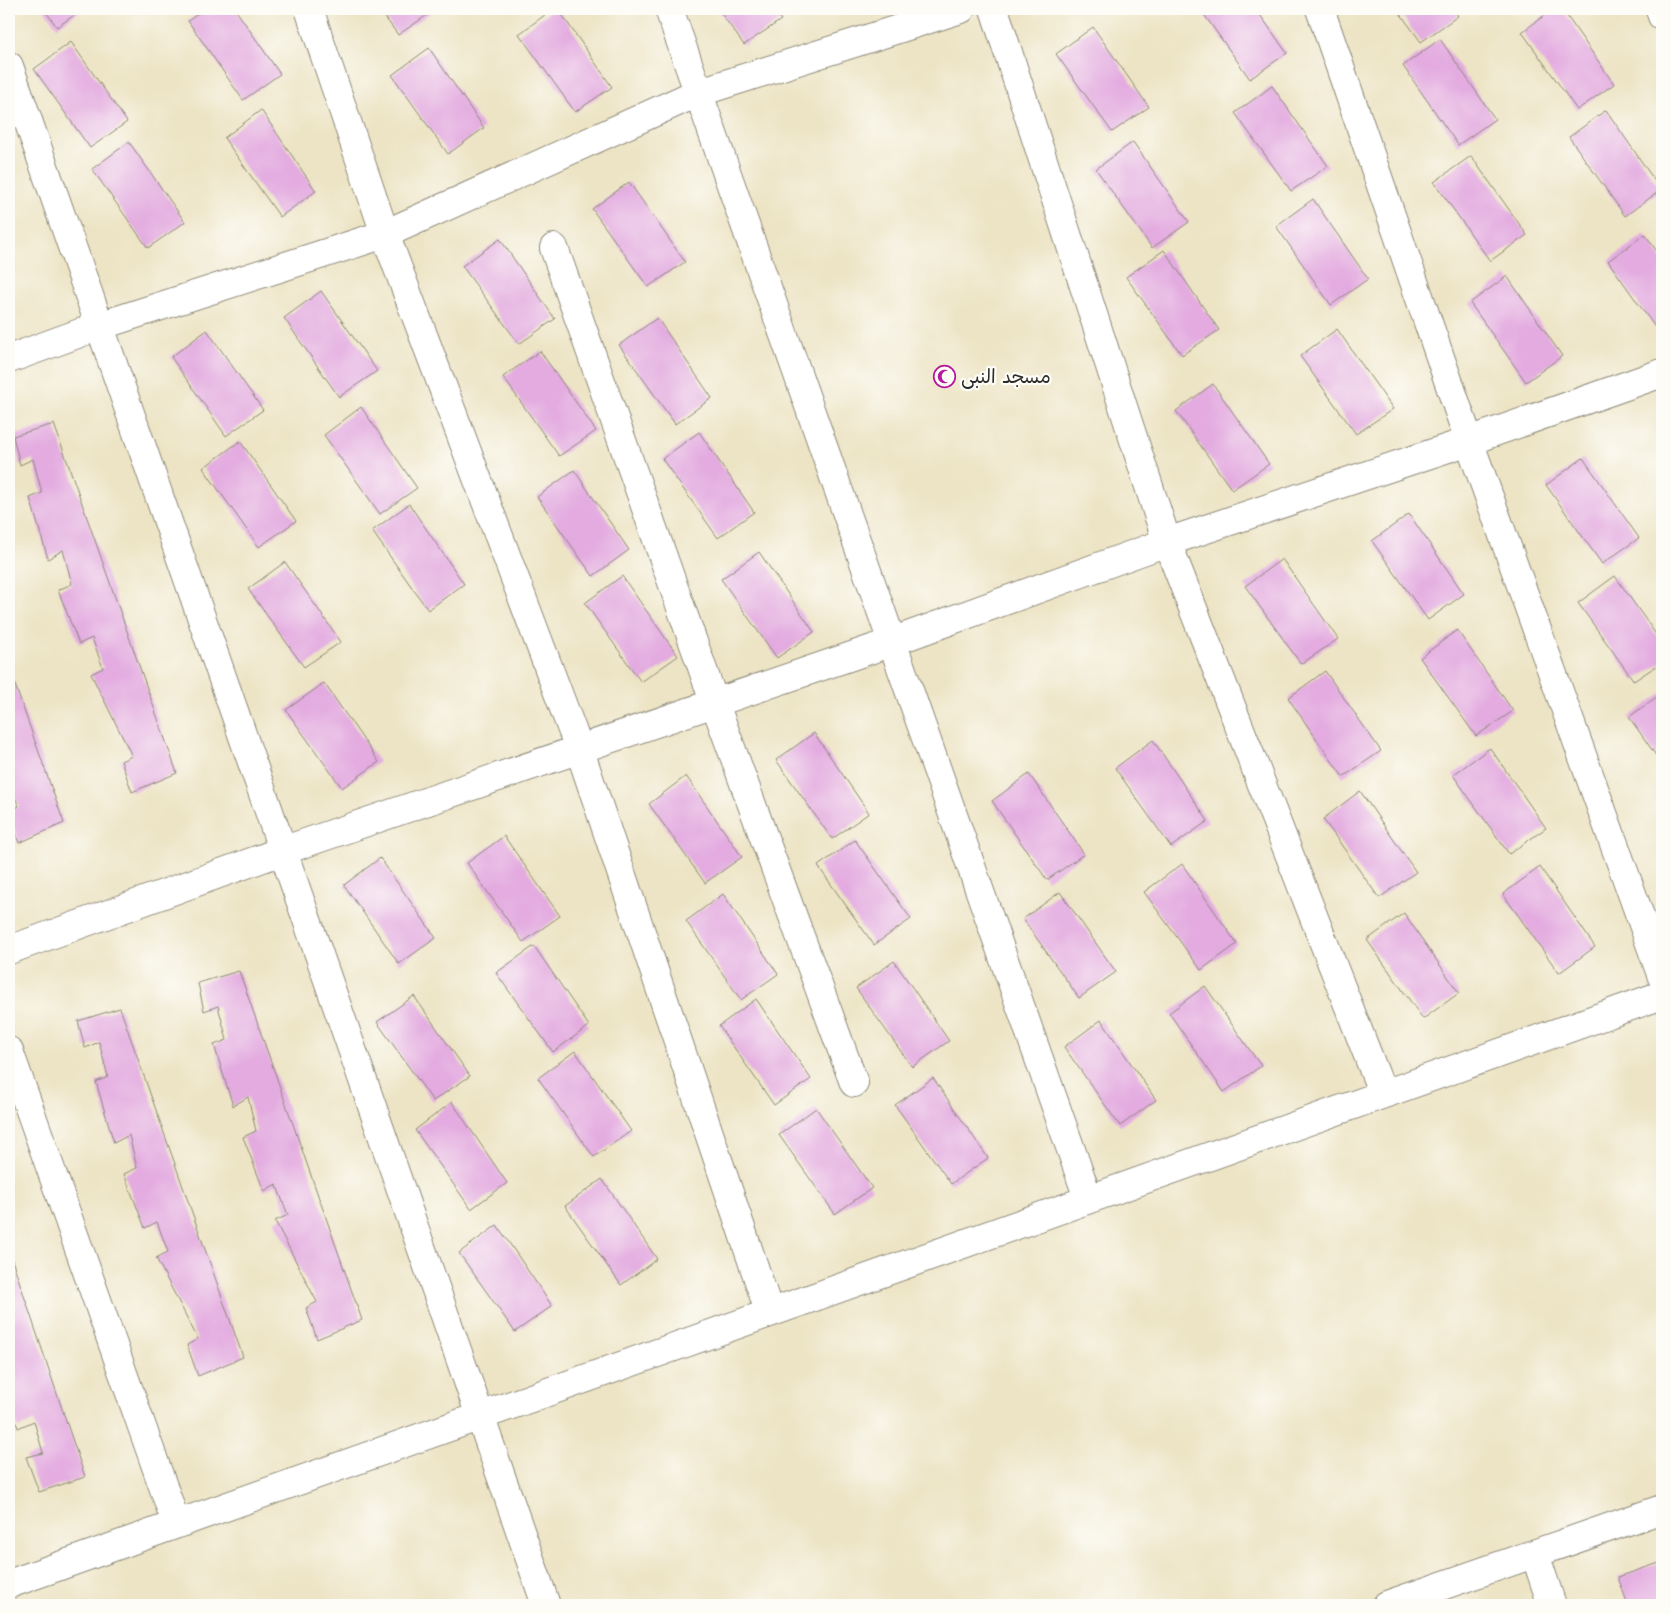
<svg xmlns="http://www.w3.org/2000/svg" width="1671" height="1614" viewBox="0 0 1671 1614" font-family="'Comic Neue','Playpen Sans Arabic',sans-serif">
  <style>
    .building { fill: #e3abe0 }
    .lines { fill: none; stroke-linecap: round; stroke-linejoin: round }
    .minor-casing { stroke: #8c8878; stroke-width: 30 }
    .minor { stroke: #fff; stroke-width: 28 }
    .labels { text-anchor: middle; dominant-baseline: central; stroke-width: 4.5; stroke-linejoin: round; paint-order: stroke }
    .poi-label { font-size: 19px; fill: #2b2b2b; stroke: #fdfcf7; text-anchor: start }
  </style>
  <rect width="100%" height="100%" fill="#fdfcf7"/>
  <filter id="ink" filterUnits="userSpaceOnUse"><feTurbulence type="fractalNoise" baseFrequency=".02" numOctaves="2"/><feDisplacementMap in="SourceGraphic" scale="10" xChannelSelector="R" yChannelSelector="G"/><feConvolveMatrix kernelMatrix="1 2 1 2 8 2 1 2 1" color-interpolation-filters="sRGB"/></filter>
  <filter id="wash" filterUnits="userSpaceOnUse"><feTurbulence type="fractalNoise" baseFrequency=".0096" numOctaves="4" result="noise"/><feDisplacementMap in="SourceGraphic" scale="20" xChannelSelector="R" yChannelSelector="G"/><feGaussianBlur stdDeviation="1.12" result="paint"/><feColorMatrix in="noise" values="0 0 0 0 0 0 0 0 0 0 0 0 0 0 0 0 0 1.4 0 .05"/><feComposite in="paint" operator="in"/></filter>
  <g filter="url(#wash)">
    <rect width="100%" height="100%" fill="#ede4c5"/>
    <g id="blocks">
      <!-- building -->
      <path class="building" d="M44,9H83L57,27Z
        M204,9H235L280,74L243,100L188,21Z
        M379,9H436L398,35Z
        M553,9H558L612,87L575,112L519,34Z
        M718,9H773L781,20L744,45Z
        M1200,9H1256L1287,53L1250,79Z
        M1397,9H1453L1458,16L1421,42Z
        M1553,9H1562L1614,84L1577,110L1522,32Z
        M1093,27L1149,107L1112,132L1056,54Z
        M1440,39L1495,119L1458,145L1403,66Z
        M71,42L127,122L90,148L34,69Z
        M429,48L484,128L448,154L392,75Z
        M1272,86L1328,166L1291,191L1235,113Z
        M261,110L316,191L280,217L224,138Z
        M1606,110L1661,190L1625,216L1569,137Z
        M129,142L185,222L148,248L92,169Z
        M1133,142L1189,222L1152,248L1096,169Z
        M1471,156L1527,235L1490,261L1434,182Z
        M629,182L685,262L648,287L592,209Z
        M1313,199L1368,279L1331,305L1276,226Z
        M1645,234L1662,259V337L1608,261Z
        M500,239L555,319L519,344L462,266Z
        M1164,250L1219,330L1182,355L1126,277Z
        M1507,276L1562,356L1526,382L1470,303Z
        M321,291L377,371L339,397L284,318Z
        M657,318L712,398L675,424L619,345Z
        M1337,329L1393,409L1356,434L1300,356Z
        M207,330L263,410L226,436L171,357Z
        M540,351L596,431L559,456L503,377Z
        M1213,384L1269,464L1232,490L1176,411Z
        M361,407L417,488L380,514L324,435Z
        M54,424L177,773L132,792L121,761L132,756L91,674L103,668L92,638L79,644L58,590L72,584L63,550L48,559L30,498L42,493L33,459L20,465L13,436Z
        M699,432L754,512L718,538L662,459Z
        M240,441L296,521L259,547L203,468Z
        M1583,458L1639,538L1602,564L1546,485Z
        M574,470L629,550L593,576L537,497Z
        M409,504L464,584L428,610L372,531Z
        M1409,514L1464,594L1428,620L1372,541Z
        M759,552L814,632L777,658L721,579Z
        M1282,559L1338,639L1301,664L1245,586Z
        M285,562L341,642L304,667L248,589Z
        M622,576L678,656L641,682L585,603Z
        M1615,576L1662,643V662L1634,681L1578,603Z
        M1457,630L1513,711L1476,736L1420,658Z
        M9,668L64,823L19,843L9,813L19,806L9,786Z
        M1325,671L1381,751L1343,777L1288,698Z
        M324,683L379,762L342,788L286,710Z
        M1662,693V764L1629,717Z
        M814,733L869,813L832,839L776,760Z
        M1153,740L1208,821L1171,847L1115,768Z
        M1490,748L1546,828L1509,854L1453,775Z
        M1029,774L1084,854L1047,880L992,801Z
        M686,776L742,857L705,883L649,804Z
        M1360,791L1416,872L1379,898L1323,819Z
        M504,836L560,916L523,942L467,863Z
        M855,840L911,919L874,945L818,866Z
        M380,858L436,938L399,964L344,885Z
        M1182,864L1237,944L1201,970L1144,892Z
        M1540,867L1595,947L1559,973L1503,894Z
        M1060,892L1116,972L1079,998L1023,919Z
        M723,894L778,974L741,1000L686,921Z
        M1404,913L1459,993L1423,1019L1367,940Z
        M534,946L589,1026L553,1052L496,973Z
        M894,961L949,1041L912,1067L856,988Z
        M239,971L362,1320L317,1339L306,1308L317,1302L275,1221L288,1215L276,1184L264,1191L243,1137L256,1131L248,1097L233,1106L214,1045L227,1040L218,1006L204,1011L198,983Z
        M1205,986L1261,1066L1224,1092L1169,1013Z
        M414,996L470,1076L433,1101L377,1022Z
        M756,999L811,1079L774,1105L719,1026Z
        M120,1008L243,1357L198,1376L187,1345L198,1339L156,1258L168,1252L157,1222L145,1228L124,1174L137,1168L129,1135L114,1143L96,1082L108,1077L99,1042L85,1048L78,1021Z
        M1101,1020L1156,1100L1120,1126L1064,1047Z
        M575,1051L631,1131L594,1157L538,1078Z
        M933,1078L988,1158L951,1184L895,1105Z
        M452,1102L507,1183L471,1209L415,1130Z
        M816,1108L872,1188L835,1214L779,1135Z
        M602,1179L657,1259L621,1285L565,1206Z
        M497,1225L552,1306L515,1332L459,1253Z
        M9,1251L85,1477L39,1492L26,1457L43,1453L34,1421L18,1428L9,1401V1365L13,1363L9,1350Z
        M1662,1562V1605H1628L1618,1577Z"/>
    </g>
  </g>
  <g filter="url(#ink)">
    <use href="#blocks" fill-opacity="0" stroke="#8c8878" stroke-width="1"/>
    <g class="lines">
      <defs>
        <path id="minor" d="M309,9L385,234L580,751L769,1311
          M669,9L1088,1198
          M994,9L1167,542L1383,1094
          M1320,9L1469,441L1662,977
          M1660,9L1662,16
          M9,66L546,1605
          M554,248L715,704L854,1083
          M9,359L99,326L385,234L697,93L961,9
          M9,950L282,851L875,648L1167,542L1469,441L1662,373
          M9,1051L176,1523
          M1535,1554L1552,1605
          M9,1584L1662,995
          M1387,1605L1662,1509"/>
      </defs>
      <!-- minor casing -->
      <use href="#minor" class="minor-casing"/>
      <!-- minor -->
      <use href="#minor" class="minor"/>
    </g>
  </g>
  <!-- icons -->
  <defs>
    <symbol id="mosque-ring" viewBox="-11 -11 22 22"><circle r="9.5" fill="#fdfcf7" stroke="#b5179e" stroke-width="1.5"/><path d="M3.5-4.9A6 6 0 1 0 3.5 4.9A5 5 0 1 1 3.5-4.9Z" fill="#b5179e"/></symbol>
  </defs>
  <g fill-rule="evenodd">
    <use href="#mosque-ring" x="932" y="364" width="25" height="25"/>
  </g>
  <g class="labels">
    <!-- poi labels -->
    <g class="poi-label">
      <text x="961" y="377">مسجد النبی</text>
    </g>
  </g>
  <!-- margin -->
  <rect width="1671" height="1614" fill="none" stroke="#fdfcf7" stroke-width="30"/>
</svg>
